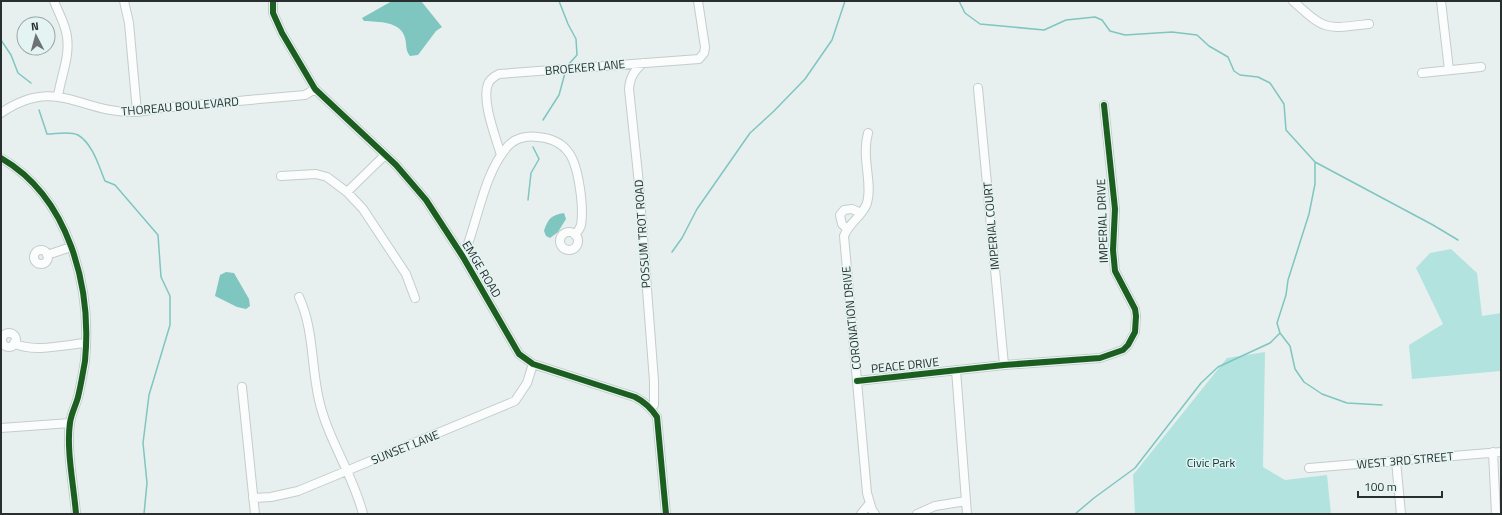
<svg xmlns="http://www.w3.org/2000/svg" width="1502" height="515" viewBox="0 0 1502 515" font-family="'Titillium Web',sans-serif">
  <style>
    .green { fill: #b2e3df }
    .water { fill: #7fc5c0 }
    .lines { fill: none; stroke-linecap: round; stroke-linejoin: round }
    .stream { stroke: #7fc5c0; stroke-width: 1.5 }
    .minor-casing { stroke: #c5cccb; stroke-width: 10 }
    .minor { stroke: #fbfdfd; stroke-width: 8 }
    .cycleway-casing { stroke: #e3f4f2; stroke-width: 8 }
    .cycleway { stroke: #1b5e20; stroke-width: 6 }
    .labels { text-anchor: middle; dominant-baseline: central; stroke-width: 3; stroke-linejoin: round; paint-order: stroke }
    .street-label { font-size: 12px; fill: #292f2f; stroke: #e3f4f2 }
    .park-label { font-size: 12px; fill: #073634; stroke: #e3f4f2 }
  </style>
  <rect width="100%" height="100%" fill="#e7f0ef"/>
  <!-- green -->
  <path class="green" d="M1451,249L1477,273L1482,316L1501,313V371L1412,379L1409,345L1443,324L1416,268L1430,253Z
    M1265,352L1263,467L1285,480L1327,475L1331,514H1135L1133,475L1227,358Z"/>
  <!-- water -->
  <path class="water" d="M392,1H421L442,27L436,31L418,55L410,56C405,50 407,45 405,38C401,21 378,22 364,21L362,18Z
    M564,213L566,219L558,232L550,238L546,236L544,231C548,219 551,215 564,213Z
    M226,272L234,273L249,299L250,306L246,309L237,307L215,296L220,275Z"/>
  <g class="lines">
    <!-- stream -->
    <path class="stream" d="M559,1L568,24L576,39L577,55L568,65
      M959,1L965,13L980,24L1044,30L1066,20L1095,17L1102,20L1110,31L1125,35L1172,32L1197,35L1209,46L1228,57L1234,71L1240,75L1258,77L1270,83L1284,104L1286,130L1315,162L1433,225L1458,240
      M1,40L11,55L18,73L31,83
      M39,110L47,134C56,134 70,131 78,135C93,144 99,167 105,181L115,185L158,235L161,277L170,296V325L149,395L143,443L147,483L144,514
      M543,120L559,95L565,73
      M1315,162V184L1309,214L1288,280L1286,295L1277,323L1280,333L1290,346L1295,369L1304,382L1322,394L1347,403L1382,405
      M528,200L531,173L539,159L533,147
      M672,252L682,238L697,209L750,133L774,111L805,79L832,40L845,1
      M1075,514L1094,498L1135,468L1201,383L1218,367L1270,343L1280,333"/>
    <defs>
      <path id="minor" d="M54,1C58,12 66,25 67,37C70,57 61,76 58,96
        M124,1L129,23L137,112
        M273,1V13L282,33L315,89L396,165L426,200L463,257L519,354L533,364L635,397C645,402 651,408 657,417L666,514
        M1293,1C1326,31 1325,29 1369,24
        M1441,1L1449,70
        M643,63C634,71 630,77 629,89L639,184L654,381V405L651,408
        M1422,73L1481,67
        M978,88L1004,365
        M1,113C57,75 81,114 135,112C147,111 159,108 171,107C216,103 260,99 305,95L315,89
        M868,133C861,158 873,183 867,203C863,216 849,222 844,236L867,493L872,510L875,514
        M501,155C496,138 480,98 489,82C491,79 495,76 499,74L699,59L704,53L705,47L698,1
        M1,158C69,197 92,287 85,361C83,372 81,385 78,397C76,405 71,414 70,423C66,449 74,487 76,514
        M281,176L316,174L327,177L347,192L363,209L406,274L415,298
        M347,192L385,155
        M847,229L842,224L840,215L844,210L852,209L861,213
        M560 241a9 9 0 1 1 18 0a9 9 0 1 1-18 0Z
        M34 257a7 7 0 1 1 14 0a7 7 0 1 1-14 0Z
        M47,255L71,247
        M463,257C478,222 483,175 507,147C515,138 527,135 538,137C550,138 562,143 569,153C579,167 584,208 581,225C580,229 577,232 575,235
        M299,297C314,329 311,366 319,400C328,440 353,474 363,514
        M2 340a7 7 0 1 1 14 0a7 7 0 1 1-14 0Z
        M14,343C31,353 66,345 85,343
        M956,370L967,514
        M857,381L1004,365L1100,358L1123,350L1128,345L1135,332L1136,316L1135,309L1115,271L1113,250L1115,209L1104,105
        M242,387L255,514
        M1,428L70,423
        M1493,452L1496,514
        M1396,461L1401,514
        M1309,468L1501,452
        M253,498L271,497L298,491L515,401L527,383L533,364
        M861,514L870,503
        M917,514L935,506L966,501"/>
    </defs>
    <!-- minor casing -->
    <use href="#minor" class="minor-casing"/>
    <!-- minor -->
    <use href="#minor" class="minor"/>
    <defs>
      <path id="cycleway" d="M273,1V13L282,33L315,89L396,165L426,200L463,257L519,354L533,364L635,397C645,402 651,408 657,417L666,514
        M1,158C69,197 92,287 85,361C83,372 81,385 78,397C76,405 71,414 70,423C66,449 74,487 76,514
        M857,381L1004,365L1100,358L1123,350L1128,345L1135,332L1136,316L1135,309L1115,271L1113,250L1115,209L1104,105"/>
    </defs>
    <!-- cycleway casing -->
    <use href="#cycleway" class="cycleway-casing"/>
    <!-- cycleway -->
    <use href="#cycleway" class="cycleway"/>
  </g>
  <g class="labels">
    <!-- street labels -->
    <g class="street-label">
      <text transform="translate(585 67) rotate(-5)">BROEKER LANE</text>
      <text transform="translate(180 106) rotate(-5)">THOREAU BOULEVARD</text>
      <text transform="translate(1102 221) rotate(-92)">IMPERIAL DRIVE</text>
      <text transform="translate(991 226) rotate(-95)">IMPERIAL COURT</text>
      <text transform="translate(642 234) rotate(-94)">POSSUM TROT ROAD</text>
      <text transform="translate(482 269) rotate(59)">EMGE ROAD</text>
      <text transform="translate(851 318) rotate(-96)">CORONATION DRIVE</text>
      <text transform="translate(905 365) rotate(-6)">PEACE DRIVE</text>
      <text transform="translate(405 447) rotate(-22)">SUNSET LANE</text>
      <text transform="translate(1405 460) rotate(-5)">WEST 3RD STREET</text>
    </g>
    <!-- park labels -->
    <g class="park-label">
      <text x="1211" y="462">Civic Park</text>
    </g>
  </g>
  <!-- border -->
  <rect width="1502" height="515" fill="none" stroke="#292f2f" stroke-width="4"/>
  <!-- north arrow -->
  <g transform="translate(36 36) rotate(354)"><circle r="19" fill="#e3f4f2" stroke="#99a5a4"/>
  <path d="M0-3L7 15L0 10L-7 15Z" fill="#6c7372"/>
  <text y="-6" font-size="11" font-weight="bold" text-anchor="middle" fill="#292f2f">N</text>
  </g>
  <!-- scale -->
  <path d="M1358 491v6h84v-6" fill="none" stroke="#292f2f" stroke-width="2"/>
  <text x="1364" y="491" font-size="12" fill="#292f2f" stroke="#e3f4f2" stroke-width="3" paint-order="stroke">100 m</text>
</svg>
